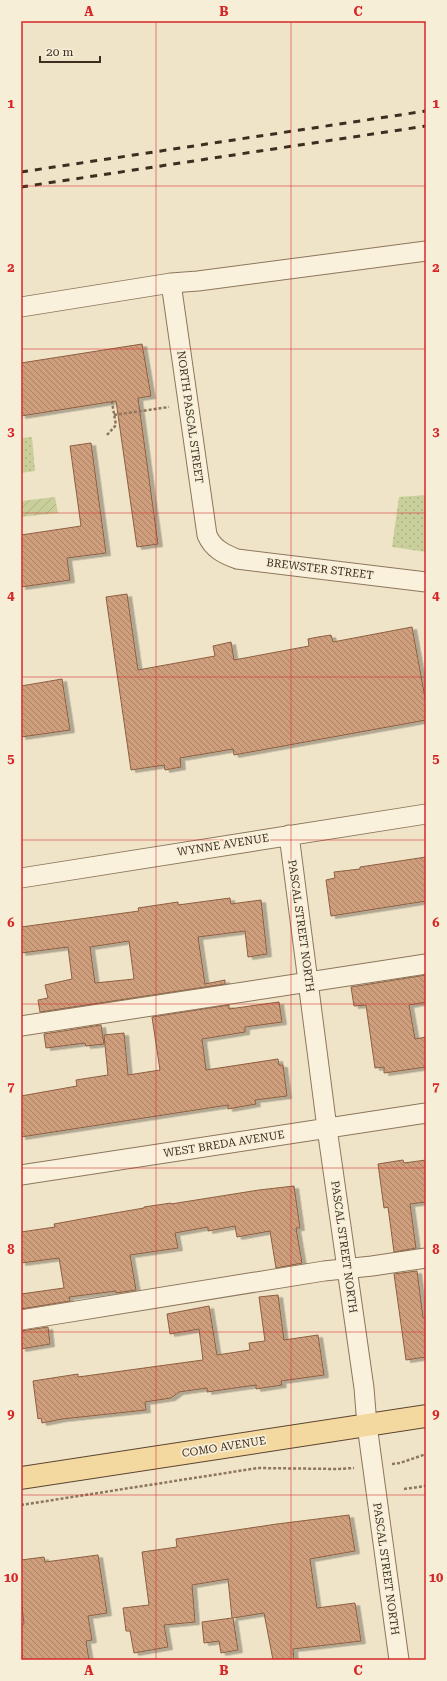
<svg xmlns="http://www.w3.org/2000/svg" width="447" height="1681" viewBox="0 0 447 1681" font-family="'Roboto Serif',serif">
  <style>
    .park { fill: url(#park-dots) }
    .garden { fill: url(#garden-furrows) }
    .building { fill: url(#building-back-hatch); stroke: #8d5f41; fill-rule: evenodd; filter: url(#shadow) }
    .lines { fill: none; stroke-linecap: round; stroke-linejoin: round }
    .minor-casing { stroke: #8d765c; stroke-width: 21 }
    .major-casing { stroke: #5b4430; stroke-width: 24 }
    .path { stroke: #8d765c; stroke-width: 2.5; stroke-dasharray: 3 2; stroke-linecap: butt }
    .minor { stroke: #faf1dc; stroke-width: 19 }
    .major { stroke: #f3d9a0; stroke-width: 22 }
    .rail { stroke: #3d2e20; stroke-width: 3; stroke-dasharray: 7 7; stroke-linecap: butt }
    .grid { fill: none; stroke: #d62828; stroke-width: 1; stroke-opacity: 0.55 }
    .labels { text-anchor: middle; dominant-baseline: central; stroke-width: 3.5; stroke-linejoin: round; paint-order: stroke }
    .street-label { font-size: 11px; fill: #3d2e20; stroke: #f7eed8 }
    .neatline { fill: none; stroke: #d62828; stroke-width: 1.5 }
    .grid-label { font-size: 13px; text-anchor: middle; font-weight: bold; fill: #d62828 }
  </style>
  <defs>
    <pattern id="park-dots" width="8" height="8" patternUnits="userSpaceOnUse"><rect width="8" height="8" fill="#c9cf9b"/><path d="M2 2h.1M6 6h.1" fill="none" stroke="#aeb285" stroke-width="1.8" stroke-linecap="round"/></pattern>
    <pattern id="garden-furrows" width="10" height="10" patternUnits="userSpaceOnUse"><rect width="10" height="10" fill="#c9cf9b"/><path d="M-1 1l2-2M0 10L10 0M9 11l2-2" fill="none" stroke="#aeb285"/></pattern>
    <pattern id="building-back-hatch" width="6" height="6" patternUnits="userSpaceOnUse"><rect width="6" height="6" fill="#cf9f7d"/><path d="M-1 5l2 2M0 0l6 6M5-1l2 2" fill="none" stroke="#a98266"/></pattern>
    <filter id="shadow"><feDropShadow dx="4.5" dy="2.5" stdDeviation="0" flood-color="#0004"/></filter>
  </defs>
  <rect width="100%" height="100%" fill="#f0e4c8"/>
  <!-- park -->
  <path class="park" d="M32,437L35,471L21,473V438Z
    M426,495V552L392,547L399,497Z"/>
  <!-- garden -->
  <path class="garden" d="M55,497L58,513L21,517V501Z"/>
  <!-- building -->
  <path class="building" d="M142,344L151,396L138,398L158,544L137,547L116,401L21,416V363Z
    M91,443L106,553L67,558L70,580L21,587V535L81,526L70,446Z
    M127,594L138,670L215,656L213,646L231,642L234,660L309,646L308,639L318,637L331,635L333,642L412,627L426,703V720L234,755L233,749L180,758L181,767L165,770L164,765L131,770L106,597Z
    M62,679L70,730L21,737V686Z
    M426,857V901L331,916L326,880L335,878L334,872L360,869V867Z
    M230,898L231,904L261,900L267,954L248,957L245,931L198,937L205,984L225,980V984L40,1012L38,1000L48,998L45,985L72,979L68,947L21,953V927L139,911L138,908L178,902V905ZM129,941L134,979L95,983L90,947Z
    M426,975V1002L409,1005L415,1039L426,1037V1067L384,1073V1067L375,1068L366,1005L354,1006L351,987Z
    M279,1002L282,1022L245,1027V1032L202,1039L206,1070L278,1059L279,1065H283L287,1096L255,1100L256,1104L228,1109V1105L21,1137V1096L77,1086L76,1080L108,1075L104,1035L124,1033L128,1075L160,1070L152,1017L229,1005V1009Z
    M101,1025L104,1044L86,1046L85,1043L46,1048L44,1034Z
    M403,1160L404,1163L426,1160V1202L410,1204L416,1248L394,1252L388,1207L384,1208L378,1164Z
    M294,1186L300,1228H296L302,1263L276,1268L270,1231L237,1237L235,1226L208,1231V1227L175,1233L178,1248L130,1255L136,1290L116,1293V1291L69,1297L70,1301L21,1309V1294L64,1288L59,1258L21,1263V1232L55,1227L54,1224L109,1214L144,1208V1207L171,1203V1204L259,1190Z
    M417,1271L423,1318L426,1317V1357L406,1360L394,1274Z
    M278,1295L284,1340L318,1335L324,1375L281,1381L282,1385L256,1389V1385L207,1392V1388L179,1392L171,1398L145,1402L146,1410L62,1419L42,1423L41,1418L38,1419L33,1381L78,1374V1377L203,1360L199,1329L170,1334L167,1314L209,1306L217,1355L250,1350L249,1343L265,1341L259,1297Z
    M48,1327L50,1344L21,1349V1331Z
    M349,1515L355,1551L310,1559L317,1608L355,1603L361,1641L293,1649L294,1660H273L264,1613L233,1618L238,1650L221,1653L219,1641L204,1643L202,1622L232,1618L228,1579L192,1585L195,1622L164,1625L168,1647L134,1653L130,1631H126L123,1608L149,1605L142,1552L177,1547L176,1539L277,1524Z
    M98,1555L107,1613L88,1616L92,1640L86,1641L89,1660H23L21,1648V1624H24L21,1598V1560L44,1557L45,1562Z"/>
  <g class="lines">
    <defs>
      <path id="minor" d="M171,283L207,535C213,549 224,554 237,559L426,582
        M21,307L171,283L198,281L426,251
        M289,835L327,1128L364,1388L367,1425L399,1660
        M21,878L426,814
        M21,1026L426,964
        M21,1175L426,1113
        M21,1320L324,1271L372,1266L426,1258"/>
      <path id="major" d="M21,1478L426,1416"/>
    </defs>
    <!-- minor casing -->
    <use href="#minor" class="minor-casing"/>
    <!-- major casing -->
    <use href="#major" class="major-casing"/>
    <!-- path -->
    <path class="path" d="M114,415L169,407
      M107,435L116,425L112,402
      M392,1464L400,1463L426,1454
      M404,1489L426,1486
      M21,1505L258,1468L337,1469L354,1468"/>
    <!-- minor -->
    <use href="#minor" class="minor"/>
    <!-- major -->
    <use href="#major" class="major"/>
    <!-- rail -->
    <path class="rail" d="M21,172L426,111
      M21,187L426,126"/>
  </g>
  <!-- grid -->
  <path class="grid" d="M156,21V1660M291,21V1660M21,186H426M21,349H426M21,513H426M21,677H426M21,840H426M21,1004H426M21,1168H426M21,1332H426M21,1495H426"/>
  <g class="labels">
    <!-- street labels -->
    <g class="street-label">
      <text transform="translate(190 417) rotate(82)">NORTH PASCAL STREET</text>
      <text transform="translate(320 569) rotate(7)">BREWSTER STREET</text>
      <text transform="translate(223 845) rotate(-9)">WYNNE AVENUE</text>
      <text transform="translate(301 926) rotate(82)">PASCAL STREET NORTH</text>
      <text transform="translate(224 1144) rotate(-9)">WEST BREDA AVENUE</text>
      <text transform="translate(344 1247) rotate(82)">PASCAL STREET NORTH</text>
      <text transform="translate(224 1447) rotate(-9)">COMO AVENUE</text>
      <text transform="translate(386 1569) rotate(82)">PASCAL STREET NORTH</text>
    </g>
  </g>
  <!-- border -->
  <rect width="447" height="1681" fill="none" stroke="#f7eed8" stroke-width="44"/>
  <!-- scale -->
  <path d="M40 56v6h60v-6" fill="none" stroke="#3d2e20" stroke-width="2"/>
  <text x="46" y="56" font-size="12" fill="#3d2e20" stroke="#f7eed8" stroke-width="3" paint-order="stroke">20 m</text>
  <rect x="22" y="22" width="403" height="1637" class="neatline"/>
  <g class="grid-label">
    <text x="89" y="16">A</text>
    <text x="224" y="16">B</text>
    <text x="358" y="16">C</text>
    <text x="11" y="108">1</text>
    <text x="436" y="108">1</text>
    <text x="11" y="272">2</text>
    <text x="436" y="272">2</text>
    <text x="11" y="436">3</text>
    <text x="436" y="436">3</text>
    <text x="11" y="600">4</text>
    <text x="436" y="600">4</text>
    <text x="11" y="763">5</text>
    <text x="436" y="763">5</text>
    <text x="11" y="927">6</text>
    <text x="436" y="927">6</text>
    <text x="11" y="1091">7</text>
    <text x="436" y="1091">7</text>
    <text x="11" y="1254">8</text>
    <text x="436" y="1254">8</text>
    <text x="11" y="1418">9</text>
    <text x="436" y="1418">9</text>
    <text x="11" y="1582">10</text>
    <text x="436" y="1582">10</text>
    <text x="89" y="1675">A</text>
    <text x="224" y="1675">B</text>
    <text x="358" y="1675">C</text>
  </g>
</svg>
